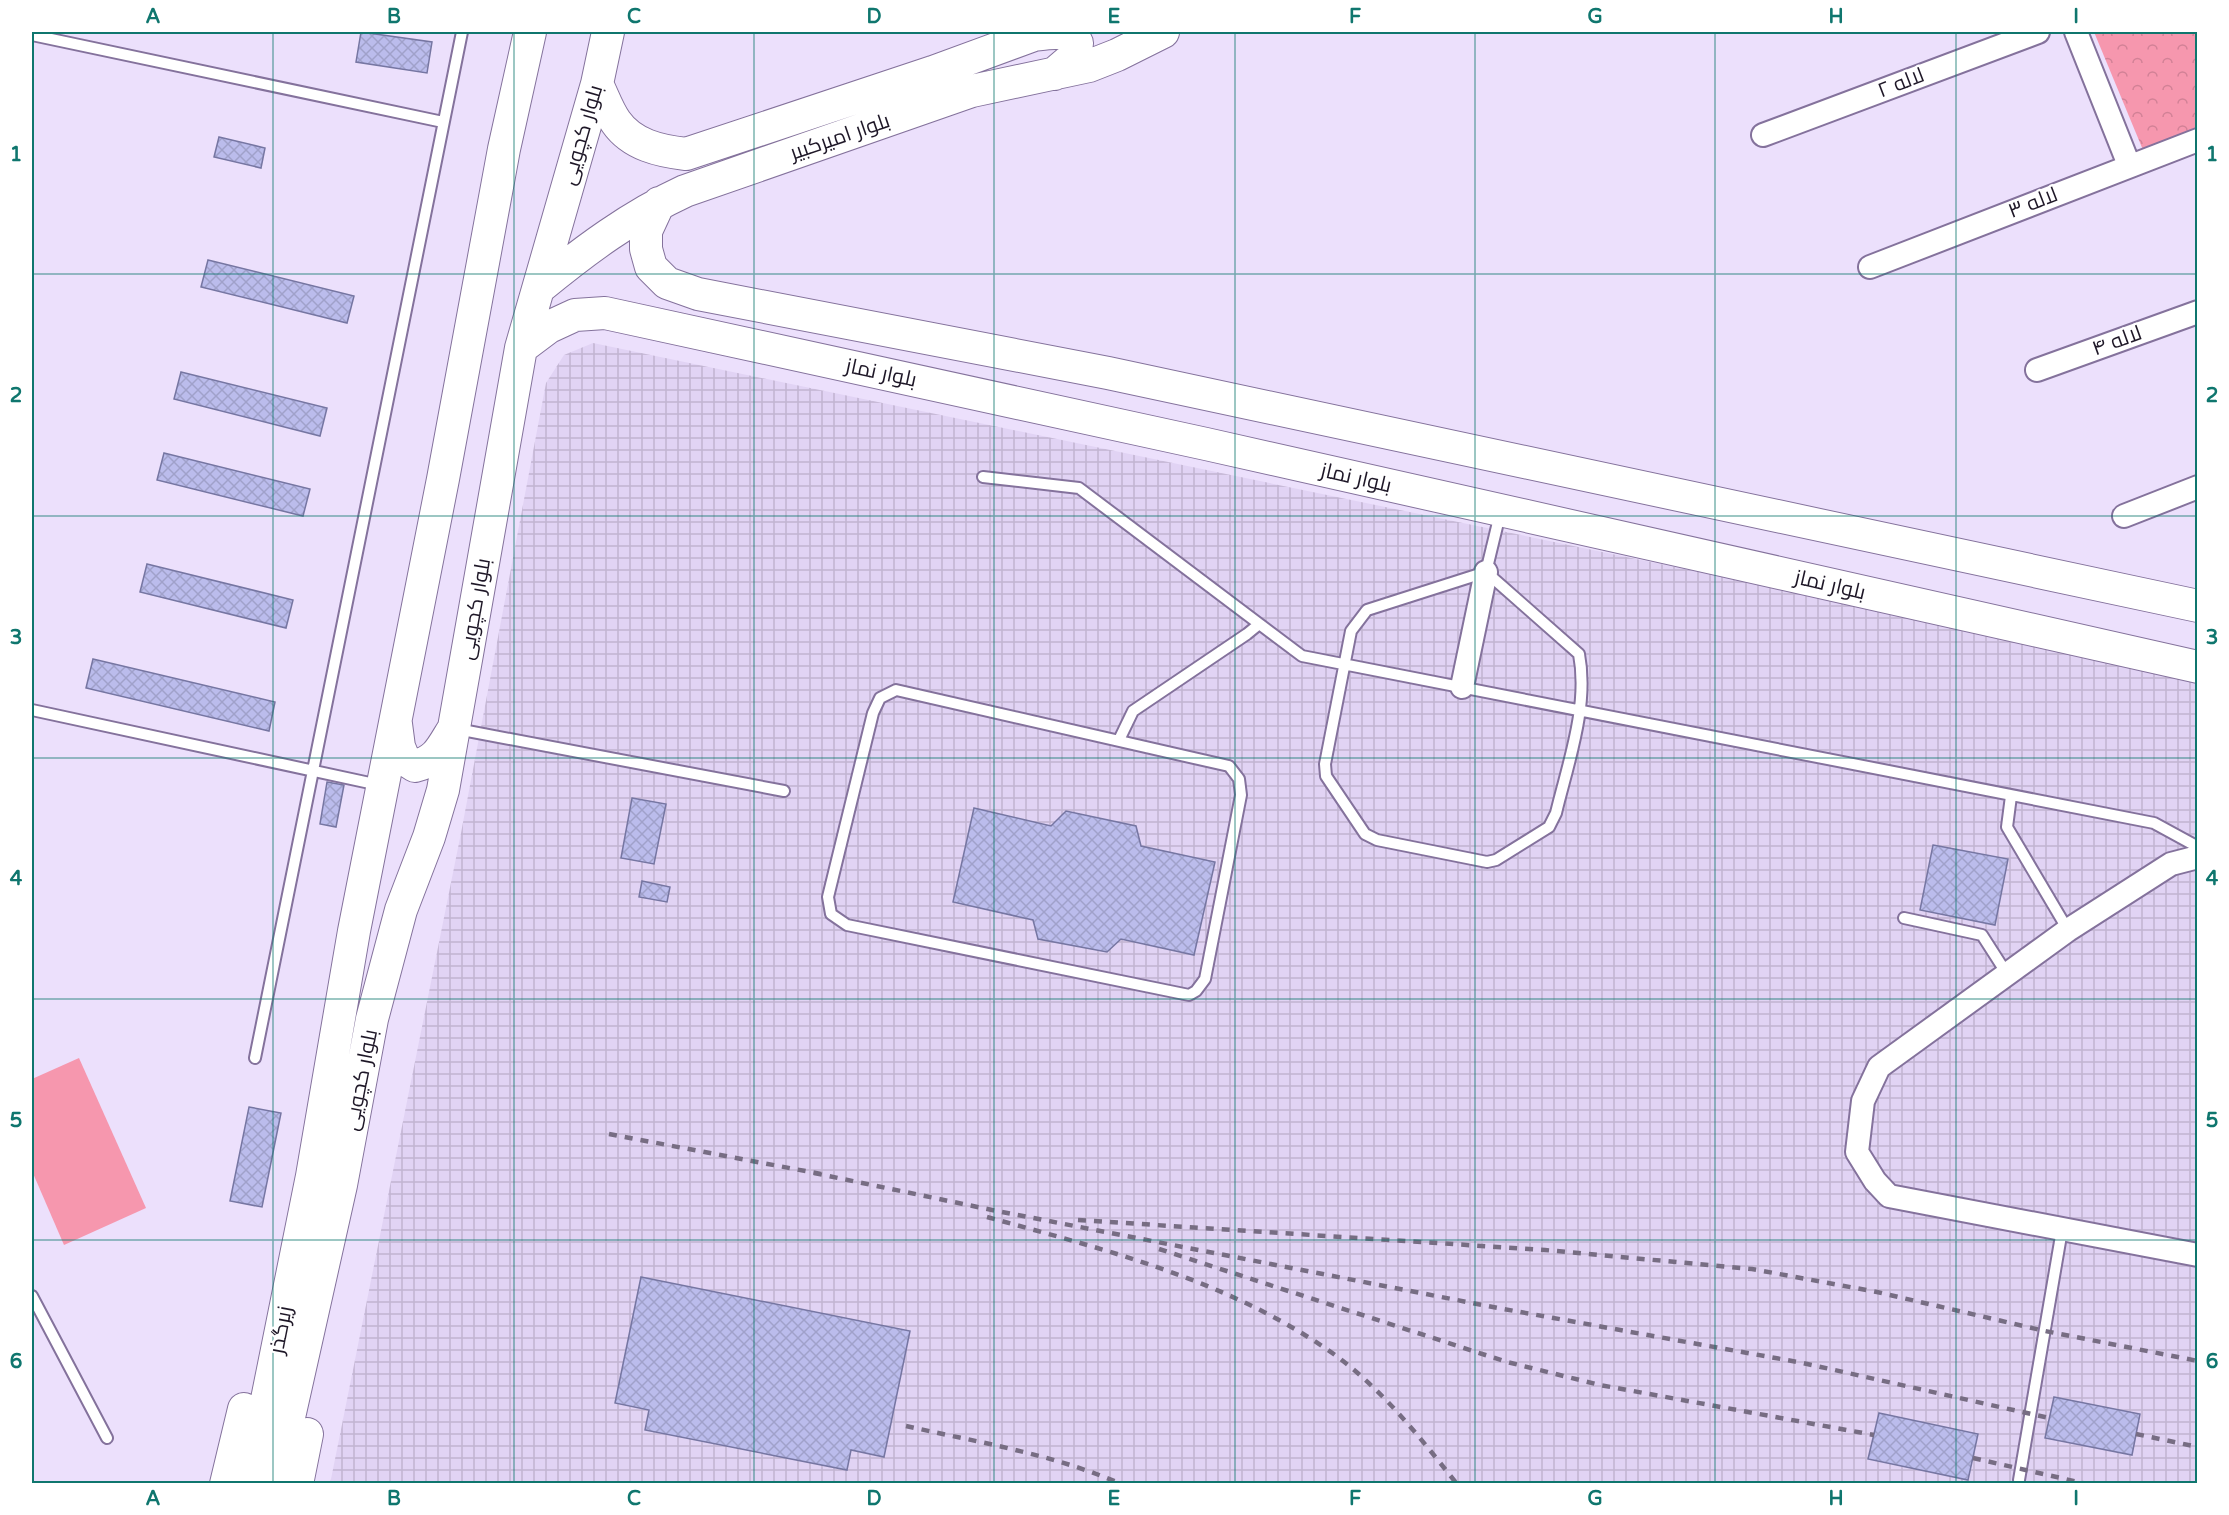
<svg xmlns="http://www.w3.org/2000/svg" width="2229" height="1515" viewBox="0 0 2229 1515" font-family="'Varela Round',Cairo,sans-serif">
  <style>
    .industrial { fill: url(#industrial-grid) }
    .park { fill: url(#park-crowns) }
    .garden { fill: #f697ae }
    .building { fill: url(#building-cross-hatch); stroke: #7676a2; stroke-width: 1.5 }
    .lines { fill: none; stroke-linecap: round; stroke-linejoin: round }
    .lane-casing { stroke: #84729c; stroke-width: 14 }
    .street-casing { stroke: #84729c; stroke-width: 26 }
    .secondary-casing { stroke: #84729c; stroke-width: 34 }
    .lane { stroke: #fff; stroke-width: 10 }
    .street { stroke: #fff; stroke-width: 22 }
    .secondary { stroke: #fff; stroke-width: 32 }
    .rail { stroke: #776d83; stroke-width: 4.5; stroke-dasharray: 8 8; stroke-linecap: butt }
    .grid { fill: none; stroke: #0f766e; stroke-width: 1.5; stroke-opacity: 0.55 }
    .labels { text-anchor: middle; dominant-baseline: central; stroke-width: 4.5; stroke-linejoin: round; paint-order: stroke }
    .street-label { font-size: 21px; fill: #1e1727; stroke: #fff }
    .neatline { fill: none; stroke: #0f766e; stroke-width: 2 }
    .grid-label { font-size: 20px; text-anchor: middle; font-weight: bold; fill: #0f766e }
  </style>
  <defs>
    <pattern id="industrial-grid" width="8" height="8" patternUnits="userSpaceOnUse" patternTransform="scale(1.5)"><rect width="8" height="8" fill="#e1d3f4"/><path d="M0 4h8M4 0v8" fill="none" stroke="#c1b4d1"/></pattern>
    <pattern id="park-crowns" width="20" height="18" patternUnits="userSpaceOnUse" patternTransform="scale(1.5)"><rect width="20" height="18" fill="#f697ae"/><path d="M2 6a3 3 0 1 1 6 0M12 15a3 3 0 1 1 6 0" fill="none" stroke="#d28196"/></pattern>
    <pattern id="building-cross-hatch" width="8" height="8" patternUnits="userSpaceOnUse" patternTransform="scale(1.5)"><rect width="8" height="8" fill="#bbbcec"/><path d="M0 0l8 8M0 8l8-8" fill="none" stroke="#a0a1ca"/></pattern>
  </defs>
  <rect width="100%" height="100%" fill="#ece0fc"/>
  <!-- industrial -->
  <path class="industrial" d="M593,343L2197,675V1483L330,1484L461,833L546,383L564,355Z"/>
  <!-- park -->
  <path class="park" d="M2094,32H2197V128L2143,150Z"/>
  <!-- garden -->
  <path class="garden" d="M79,1058L146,1208L64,1245L32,1171V1079Z"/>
  <!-- building -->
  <path class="building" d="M361,32L432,42L427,73L356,62Z
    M219,137L265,148L261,168L214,157Z
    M208,260L354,296L347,323L201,287Z
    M181,372L327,408L320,436L174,399Z
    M164,453L310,489L303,516L157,480Z
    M147,564L293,600L286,628L140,592Z
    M93,659L275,702L269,731L86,688Z
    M327,782L344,785L336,827L320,824Z
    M632,798L666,804L654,864L621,858Z
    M974,808L1051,826L1066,811L1136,826L1141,846L1215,862L1194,955L1121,939L1107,952L1038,939L1033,920L953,902Z
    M1933,845L2008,859L1995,925L1920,910Z
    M642,881L670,887L667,902L639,897Z
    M249,1107L281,1113L262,1207L230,1201Z
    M641,1277L910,1331L884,1457L851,1450L847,1470L645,1430L649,1410L615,1403Z
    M2054,1397L2140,1414L2132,1455L2045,1438Z
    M1879,1413L1978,1434L1968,1480L1868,1459Z"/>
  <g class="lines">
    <defs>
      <path id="lane" d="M32,35L443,122
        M983,477L1079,488L1302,656L2154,823L2198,847
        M1486,572L1579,654C1589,706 1568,763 1556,813L1549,827L1496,860L1487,862L1377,840L1365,834L1326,776L1325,764L1351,631L1367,610Z
        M1486,572L1500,514
        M896,690L1229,766L1239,779L1241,795L1205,979L1196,991L1189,995L847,925L831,914L828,897L873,713L880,698Z
        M32,710L379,785
        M457,729L784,791
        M1119,740L1133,711L1247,634L1258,625
        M2011,796L2007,827L2068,930
        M1904,918L1982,935L2007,974
        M255,1058L462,32
        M32,1296L107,1438
        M2019,1480L2062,1230"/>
      <path id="street" d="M2076,32L2129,165
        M1763,135L2038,32
        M1870,267L2198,140
        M2037,370L2198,312
        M2124,516L2198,487
        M1462,687L1486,572
        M2198,857L2171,864L2068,930L1879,1067L1863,1101L1857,1152L1875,1181L1889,1196L2198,1255"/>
      <path id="secondary" d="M1034,35C1050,33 1068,29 1077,43L1075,56L1054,74
        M597,84C603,96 608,111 616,122C632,145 660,151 686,154L933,72L1042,32
        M659,203L646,231V249L651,267L667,283L698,294L1108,373L2198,606
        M539,288C585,250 631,216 685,191L972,91L1089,66L1117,55L1163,32
        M521,348L549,327L575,315L605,313L1206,444L2198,667
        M396,724L399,747L404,759L415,766C436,761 441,749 452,731
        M226,1484L244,1409
        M250,1484L312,1176L354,931L443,479L504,149L530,32
        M274,1484L341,1185L372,1019L401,910L429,837L443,790L521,348L597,84L608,32
        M297,1484L307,1434"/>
    </defs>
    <!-- lane casing -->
    <use href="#lane" class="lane-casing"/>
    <!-- street casing -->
    <use href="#street" class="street-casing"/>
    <!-- secondary casing -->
    <use href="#secondary" class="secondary-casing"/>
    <!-- lane -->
    <use href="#lane" class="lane"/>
    <!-- street -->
    <use href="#street" class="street"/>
    <!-- secondary -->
    <use href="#secondary" class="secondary"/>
    <!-- rail -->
    <path class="rail" d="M609,1134L821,1174
      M814,1173L992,1210L1498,1308L1803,1363L2049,1418
      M987,1217C1106,1250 1224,1279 1328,1350C1379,1385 1418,1435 1457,1484
      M1078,1220L1545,1250L1752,1269L1877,1292L2045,1331L2198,1361
      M1159,1249L1507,1362L1600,1385L1874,1435
      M906,1426C977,1442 1053,1454 1121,1484
      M2136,1434L2198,1447
      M1973,1458L2087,1484"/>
  </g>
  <!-- grid -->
  <path class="grid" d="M273,32V1484M514,32V1484M754,32V1484M994,32V1484M1235,32V1484M1475,32V1484M1715,32V1484M1956,32V1484M32,274H2198M32,516H2198M32,758H2198M32,999H2198M32,1240H2198"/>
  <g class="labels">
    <!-- street labels -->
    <g class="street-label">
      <text transform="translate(1901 83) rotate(-21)">لاله ۲</text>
      <text transform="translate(582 135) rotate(-74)">بلوار کچویی</text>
      <text transform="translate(840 137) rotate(-19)">بلوار امیرکبیر</text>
      <text transform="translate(2033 203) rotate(-21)">لاله ۳</text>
      <text transform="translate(2117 341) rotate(-20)">لاله ۴</text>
      <text transform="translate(881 373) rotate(12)">بلوار نماز</text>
      <text transform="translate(1356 478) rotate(13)">بلوار نماز</text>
      <text transform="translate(1830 585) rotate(13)">بلوار نماز</text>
      <text transform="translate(475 609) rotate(-80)">بلوار کچویی</text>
      <text transform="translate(361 1080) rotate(-79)">بلوار کچویی</text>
      <text transform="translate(281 1330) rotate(-79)">زیرگذر</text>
    </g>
  </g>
  <!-- border -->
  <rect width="2229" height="1515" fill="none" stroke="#ffffff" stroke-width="66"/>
  <rect x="33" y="33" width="2163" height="1449" class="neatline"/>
  <g class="grid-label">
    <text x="153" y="23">A</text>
    <text x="394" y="23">B</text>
    <text x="634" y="23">C</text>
    <text x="874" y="23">D</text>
    <text x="1114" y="23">E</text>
    <text x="1355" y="23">F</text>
    <text x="1595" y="23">G</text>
    <text x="1836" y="23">H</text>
    <text x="2076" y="23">I</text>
    <text x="16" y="161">1</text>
    <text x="2212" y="161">1</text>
    <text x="16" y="402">2</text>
    <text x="2212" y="402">2</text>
    <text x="16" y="644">3</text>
    <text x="2212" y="644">3</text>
    <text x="16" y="885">4</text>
    <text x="2212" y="885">4</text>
    <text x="16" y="1127">5</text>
    <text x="2212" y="1127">5</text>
    <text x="16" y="1368">6</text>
    <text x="2212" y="1368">6</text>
    <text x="153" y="1505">A</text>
    <text x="394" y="1505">B</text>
    <text x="634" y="1505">C</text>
    <text x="874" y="1505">D</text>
    <text x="1114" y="1505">E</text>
    <text x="1355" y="1505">F</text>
    <text x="1595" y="1505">G</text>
    <text x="1836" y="1505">H</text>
    <text x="2076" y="1505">I</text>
  </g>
</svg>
